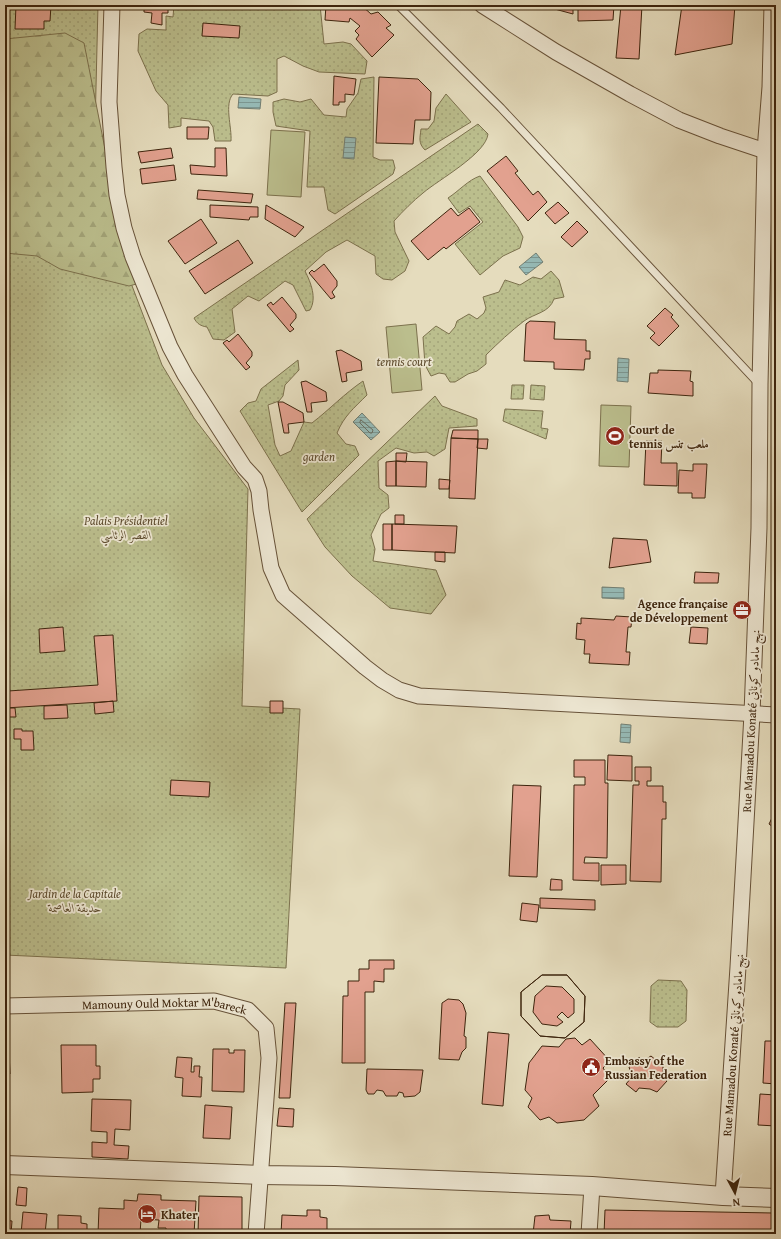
<svg xmlns="http://www.w3.org/2000/svg" width="781" height="1239" viewBox="0 0 781 1239" font-family="'Gentium Book Plus',Amiri,serif">
  <style>
    .green { fill: url(#green-dots); stroke: #7c714d }
    .forest { fill: url(#forest-firs); stroke: #7c714d }
    .pitch { fill: #bbbe8d; stroke: #7c714d }
    .water { fill: url(#water-rules); stroke: #727e72 }
    .lines { fill: none; stroke-linecap: round; stroke-linejoin: round }
    .shore { stroke: #6a6f62; stroke-width: 1 }
    .building { fill: #e2a18f; stroke: #3d240d; fill-rule: evenodd }
    .service-casing { stroke: #675239; stroke-width: 9 }
    .minor-casing { stroke: #675239; stroke-width: 17 }
    .tertiary-casing { stroke: #675239; stroke-width: 20 }
    .service { stroke: #eee8d4; stroke-width: 7 }
    .minor { stroke: #eee8d4; stroke-width: 15 }
    .tertiary { stroke: #eee8d4; stroke-width: 18 }
    .labels { text-anchor: middle; dominant-baseline: central; stroke-width: 3.5; stroke-linejoin: round; paint-order: stroke }
    .park-label { font-size: 12px; font-style: italic; fill: #5c4a2d; stroke: #eee8d4 }
    .poi-label { font-size: 12px; font-weight: bold; fill: #3d240d; stroke: #eee8d4; text-anchor: start }
    .street-label { font-size: 12px; fill: #3d240d; stroke: #eee8d4 }
  </style>
  <defs>
    <pattern id="green-dots" width="8" height="8" patternUnits="userSpaceOnUse"><rect width="8" height="8" fill="#bbbe8d"/><path d="M2 2h.1M6 6h.1" fill="none" stroke="#a2a378" stroke-width="1.8" stroke-linecap="round"/></pattern>
    <pattern id="forest-firs" width="22" height="20" patternUnits="userSpaceOnUse"><rect width="22" height="20" fill="#bbbe8d"/><path d="M5 1l3.5 6h-7zM16 11l3.5 6h-7z" fill="#a2a378"/></pattern>
    <pattern id="water-rules" width="6" height="5" patternUnits="userSpaceOnUse"><rect width="6" height="5" fill="#96bab6"/><path d="M0 2.5h6" fill="none" stroke="#7c9792"/></pattern>
  </defs>
  <rect width="100%" height="100%" fill="#e5dcbd"/>
  <filter id="stains"><feTurbulence type="fractalNoise" baseFrequency=".005" numOctaves="4"/><feColorMatrix values="0 0 0 0 .2 0 0 0 0 .09 0 0 0 0 .02 0 0 0 .5 -.17"/></filter>
  <radialGradient id="worn" r=".72"><stop offset=".6" stop-color="#630" stop-opacity="0"/><stop offset="1" stop-color="#630" stop-opacity=".3"/></radialGradient>
  <!-- green -->
  <path class="green" d="M5,5H98L95,128L120,254L162,365L194,418L248,489L242,706L300,709L286,968L5,955Z
    M174,5H320L324,44L343,42L351,44L367,61L365,74L319,72L303,66L284,56L277,59V92L268,96L233,94C224,104 232,127 231,141H215L213,127L209,121L181,118V126L169,128L168,105L156,91L138,51L139,34L147,29L166,30V16L173,17Z
    M374,77L373,157L380,160H393L395,168L393,174L335,214L328,210L324,187H307L310,131L276,126L273,112V102L284,99L300,102L311,99L324,115L346,117L347,109L358,93L361,79Z
    M446,94L471,122L425,150C418,143 420,138 421,129H428L434,121L436,108Z
    M478,124L488,134C486,154 438,180 423,193C413,201 403,211 394,221L395,232L409,261L405,271L392,280L383,279L376,274L375,256L347,240L326,252L305,271C311,283 317,298 310,310L306,311L293,285L285,281L259,301L248,296L232,309L235,332L224,340L213,339L207,327C201,326 197,324 194,318Z
    M480,176L518,227L523,237L520,248L503,256L480,275L455,244L483,222L470,206L459,213L448,198C459,191 468,180 480,176Z
    M551,271L559,280L564,297L554,299C549,313 535,313 524,321C511,331 498,343 486,355V364L477,371L468,374L455,382H450L445,374L439,373L431,376L425,365L423,337L436,326L449,334L455,327L457,321L469,314L477,319L484,313L486,308L483,297L499,292L505,280L520,285L533,277L541,279Z
    M298,360L299,370L285,385L283,396L279,401L268,405L275,445L280,456L291,451L304,422L312,423C330,409 344,394 363,381L367,395C354,408 344,416 337,433L346,444L355,446L359,455L302,512L240,411L248,403L256,401L261,389Z
    M512,385H524L523,399H511Z
    M531,385L545,386L544,400L530,399Z
    M435,396L442,406L477,419V426L449,428L445,449L434,456L427,452L414,453L396,448L378,461L379,488L388,495L389,508L381,514L371,535L375,549L373,561L436,570L446,595L431,614L390,608L352,576L325,547L307,519Z
    M505,409L543,411L541,428L548,429L546,439L503,421Z
    M658,980L681,981L687,990L686,1021L678,1027H657L650,1022L651,986Z"/>
  <!-- forest -->
  <path class="forest" d="M65,33L84,43L108,164L140,283L129,286L60,269L37,256L5,253V39Z"/>
  <!-- pitch -->
  <path class="pitch" d="M271,130L305,132L301,197L267,195Z
    M416,324L422,390L392,393L386,327Z
    M601,405L631,406L629,467L599,466Z"/>
  <!-- water -->
  <path class="water" d="M239,97L261,99L260,109L238,108Z
    M345,137L356,138L354,159L343,158Z
    M536,253L543,262L526,275L519,267Z
    M618,358L629,359L628,382L617,381Z
    M362,413L380,432L371,440L353,422Z
    M602,587L624,588V599L602,598Z
    M621,724L631,725L630,743L620,742Z"/>
  <g class="lines">
    <!-- shore -->
    <path class="shore" d="M361,420L373,430L372,433H370L360,423Z"/>
  </g>
  <!-- building -->
  <path class="building" d="M16,5H51L50,21H44V29H15Z
    M144,5H168V13H162V25L151,23L152,13L144,12Z
    M326,5H361L371,14L378,12L391,25L386,28L394,35L372,57L356,39L359,35L355,31L360,26L350,18L349,22L325,20Z
    M540,5H573V14Z
    M580,5H614L613,20L578,21V8Z
    M621,5H642L639,59L616,58Z
    M682,5H735L732,44L675,55Z
    M203,23L240,26L239,38L202,36Z
    M334,76L356,79L354,95L345,94V102H339V105H333Z
    M379,77L418,79L431,92L430,120H415L413,144L376,143Z
    M187,127H209L208,139H187Z
    M171,148L173,158L141,163L138,152Z
    M215,148H226L227,176L191,174L190,165L215,167Z
    M506,156L518,171L515,173L533,195L538,191L547,202L528,221L487,171Z
    M174,165L176,180L142,184L140,169Z
    M198,190L253,194L251,203L197,199Z
    M558,202L569,213L555,224L545,213Z
    M210,205L258,207V217H250L249,220L210,217Z
    M266,205L304,227L295,237L265,219Z
    M451,208L458,216L469,208L480,222L446,249L444,247L428,260L411,241Z
    M201,219L217,243L185,264L168,241Z
    M577,221L588,232L572,247L561,237Z
    M238,240L253,263L205,294L189,271Z
    M324,264L337,281V286L332,292L335,297L331,299L309,273L312,270L314,272Z
    M282,297L296,314V318L290,325L294,329L290,332L267,305L271,302L273,305Z
    M665,308L673,315L671,317L679,326L659,346L650,338L655,333L647,326Z
    M530,321L555,322L554,339L586,340V351H590V359H585L584,370L554,369V362L524,361L526,324Z
    M238,334L252,352V356L246,363L250,367L246,370L223,343L227,340L229,342Z
    M341,350L361,361L362,370L346,373L347,381L342,382L336,351Z
    M658,370L691,371L690,381L693,382V396L648,393L650,373H658Z
    M306,381L326,392L327,401L311,403L312,412H307L301,382Z
    M278,402H283L303,413L304,422L288,424L289,433H284Z
    M453,430H478V439L451,438Z
    M451,438L478,439L475,499L449,498Z
    M478,439H488L487,449L477,448Z
    M646,441H662L661,463H677V486L644,485Z
    M396,453H407L406,462L396,461Z
    M396,461L427,462L426,487L396,486Z
    M396,461V486H386V462Z
    M693,464H707L705,498H692V493H678L679,470L693,471Z
    M439,479L450,480L449,489H439Z
    M395,515H404V524H395Z
    M383,524H392V550H383Z
    M392,524L457,526L455,553L392,550Z
    M613,538L647,540L651,562L609,568Z
    M435,552H445V562L435,561Z
    M695,572L719,573L718,583H694Z
    M616,616L632,617L631,627H628L626,652H630L629,665L589,663L590,654H584L585,640L576,639L577,623L581,624V618L614,620Z
    M63,627L65,651L40,653L39,629Z
    M691,627L708,628L707,644L689,643Z
    M113,635L117,701L5,708V648L8,691L98,685L94,636Z
    M113,701L114,712L95,714L94,703Z
    M270,701H283V713H270Z
    M67,705L68,718L44,719V706Z
    M5,708H15L16,717H5Z
    M14,729H22V731H33L34,750H21V739H14Z
    M608,755L632,756V781L607,780Z
    M574,760H605V783H608L607,858L585,857L584,863H599V881L573,880L574,785H585V777H574Z
    M635,767H651V781H647V786H663V802H666V819H662L661,882L630,881L633,785H639V781H635Z
    M171,780L210,782L209,797L170,795Z
    M513,785L541,786L537,877L509,876Z
    M776,810V829L769,824Z
    M775,862H776V932H775Z
    M601,865H626V884L601,885Z
    M551,879L562,880V890H550Z
    M540,898L595,900V910L540,908Z
    M522,903L539,905L537,922L520,920Z
    M369,960H394V969H384V982L374,981V992H365V1063H342L343,996H348V981H359V969H369Z
    M542,975H567L585,996L584,1022L565,1038L540,1036L521,1016V992ZM546,986L562,987L574,999V1013L568,1018L562,1012L557,1017L563,1022L557,1026L542,1024L533,1012L535,996Z
    M542,975H567L585,996L584,1022L565,1038L540,1036L521,1016V992Z
    M774,990L776,991V1024L772,1023Z
    M448,999L459,1000L463,1004L466,1013L464,1036L466,1037V1048L462,1052L459,1060L439,1059L442,1003Z
    M285,1003H296L290,1098H279Z
    M488,1032L509,1034L503,1106L482,1104Z
    M575,1038L582,1045L590,1039L610,1061L603,1068L610,1078L593,1095L599,1106L584,1120L557,1123L549,1117L540,1120L528,1107L532,1098L525,1090L529,1063L542,1046L559,1047L566,1039Z
    M765,1041H776V1084L763,1083Z
    M61,1045H96V1066H100V1079H93V1092L62,1093Z
    M213,1049H229V1053H234V1050H245L244,1092L212,1091Z
    M5,1051H9L10,1074H5Z
    M651,1056L663,1066V1073L661,1076L667,1081L657,1092L650,1089L639,1088L636,1092L626,1084L632,1077L629,1067L639,1057L643,1061Z
    M177,1057L192,1058L191,1072H194V1066H200L199,1077H202L201,1097L182,1096L183,1078L175,1077Z
    M367,1069L423,1070L420,1092L415,1096L404,1097L403,1093L399,1092L397,1096H386L383,1091L377,1090L374,1094H368L366,1090Z
    M760,1094L776,1095V1126L758,1125Z
    M92,1099L131,1100L130,1130L115,1129L114,1145L129,1146L128,1159L92,1157V1142L107,1143V1132L91,1131Z
    M205,1105L232,1107L230,1139L203,1138Z
    M279,1108L294,1109L293,1127L277,1126Z
    M18,1187L27,1188L26,1206L16,1205Z
    M138,1194L161,1195V1200L196,1201L194,1234H166V1228H158L159,1220L141,1219L140,1234H98L99,1208L124,1209V1200L137,1201Z
    M199,1196L242,1197V1234H198Z
    M307,1210H320V1217L327,1218V1234H281L282,1215L307,1216Z
    M605,1210L773,1213L771,1234H604Z
    M23,1212L47,1214L45,1234H21Z
    M58,1215L81,1216V1223L87,1224V1234H58Z
    M549,1215L550,1220L571,1221L570,1234H533L535,1216Z
    M5,1220L12,1221L11,1234H5Z"/>
  <g class="lines">
    <defs>
      <path id="service" d="M398,5L501,108L759,384"/>
      <g id="minor">
        <path d="M112,5L109,102L114,167L117,195L124,228L133,257L170,347L185,375L244,467L255,479L259,491L261,510L271,568L283,595L365,667L382,680L399,690L419,696L776,715"/>
        <path d="M482,5L556,52L630,94L679,120L720,136L765,151L776,153"/>
        <path id="s1" d="M5,1006L214,1001L248,1010L266,1028L269,1058L256,1234"/>
        <path d="M723,1196L738,967L752,714L759,528L760,385L765,151L770,87L772,5"/>
        <path d="M589,1234L592,1186"/>
      </g>
      <path id="tertiary" d="M5,1165L260,1175L335,1176L592,1186L723,1196L776,1198"/>
    </defs>
    <!-- service casing -->
    <use href="#service" class="service-casing"/>
    <!-- minor casing -->
    <use href="#minor" class="minor-casing"/>
    <!-- tertiary casing -->
    <use href="#tertiary" class="tertiary-casing"/>
    <!-- service -->
    <use href="#service" class="service"/>
    <!-- minor -->
    <use href="#minor" class="minor"/>
    <!-- tertiary -->
    <use href="#tertiary" class="tertiary"/>
  </g>
  <!-- icons -->
  <defs>
    <symbol id="stadium-disc" viewBox="-11 -11 22 22"><circle r="9.5" fill="#8f2418" stroke="#eee8d4"/><path d="M0-5a6.5 5 0 1 0 0 10a6.5 5 0 1 0 0-10ZM-3.5-1.8h7v3.6h-7Z" fill="#fff"/></symbol>
    <symbol id="office-disc" viewBox="-11 -11 22 22"><circle r="9.5" fill="#8f2418" stroke="#eee8d4"/><path d="M-6-3h4V-5.5h4V-3h4V5H-6ZM-1-4.5V-3h2v-1.5ZM-6 0V1H6V0Z" fill="#fff"/></symbol>
    <symbol id="civic-disc" viewBox="-11 -11 22 22"><circle r="9.5" fill="#8f2418" stroke="#eee8d4"/><path d="M-.6-6.5H3V-4.5H.6V-3L4-1V1h2V6H-6V1h2V-1L-.6-3ZM-1.2 2.5V6h2.4V2.5Z" fill="#fff"/></symbol>
    <symbol id="hotel-disc" viewBox="-11 -11 22 22"><circle r="9.5" fill="#8f2418" stroke="#eee8d4"/><path d="M-6-4.5h1.5V1H6V5H4.5V3h-9V5H-6ZM-4 0a1.8 1.8 0 1 1 3.6 0ZM.5 0V-2.5h3Q6-2.5 6 0Z" fill="#fff"/></symbol>
  </defs>
  <g fill-rule="evenodd">
    <use href="#stadium-disc" x="604" y="425" width="22" height="22"/>
    <use href="#office-disc" x="731" y="599" width="22" height="22"/>
    <use href="#civic-disc" x="580" y="1056" width="22" height="22"/>
    <use href="#hotel-disc" x="136" y="1203" width="22" height="22"/>
  </g>
  <g class="labels">
    <!-- park labels -->
    <g class="park-label">
      <text x="404" y="361">tennis court</text>
      <text x="319" y="456">garden</text>
      <text x="126" y="520">Palais Présidentiel<tspan x="126" dy="14">القصر الرئاسي</tspan></text>
      <text x="75" y="893">Jardin de la Capitale<tspan x="75" dy="14">حديقة العاصمة</tspan></text>
    </g>
    <!-- poi labels -->
    <g class="poi-label">
      <text x="629" y="429">Court de<tspan x="629" dy="14">tennis ملعب تنس</tspan></text>
      <text x="728" y="603" text-anchor="end">Agence française<tspan x="728" dy="14">de Développement</tspan></text>
      <text x="605" y="1060">Embassy of the<tspan x="605" dy="14">Russian Federation</tspan></text>
      <text x="161" y="1214">Khater</text>
    </g>
    <!-- street labels -->
    <g class="street-label">
      <text transform="translate(751 721) rotate(-87)">Rue Mamadou Konaté نهج مامادو كوناتي</text>
      <text stroke="none"><textPath href="#s1" startOffset="160">Mamouny Ould Moktar M'bareck</textPath></text>
      <text transform="translate(733 1045) rotate(-86)">Rue Mamadou Konaté نهج مامادو كوناتي</text>
    </g>
  </g>
  <!-- margin -->
  <rect width="781" height="1239" fill="none" stroke="#e5dcbd" stroke-width="20"/>
  <rect x="6" y="6" width="769" height="1227" fill="none" stroke="#3d240d" stroke-width="2"/>
  <rect x="10" y="10" width="761" height="1219" fill="none" stroke="#3d240d"/>
  <!-- north arrow -->
  <g transform="translate(735 1193) rotate(173)" stroke="#eee8d4" stroke-width="3" paint-order="stroke">
  <path d="M0-3L7 15L0 10L-7 15Z" fill="#3d240d"/>
  <text y="-6" font-size="11" font-weight="bold" text-anchor="middle" fill="#3d240d">N</text>
  </g>
  <rect width="100%" height="100%" filter="url(#stains)"/>
  <rect width="100%" height="100%" fill="url(#worn)"/>
</svg>
